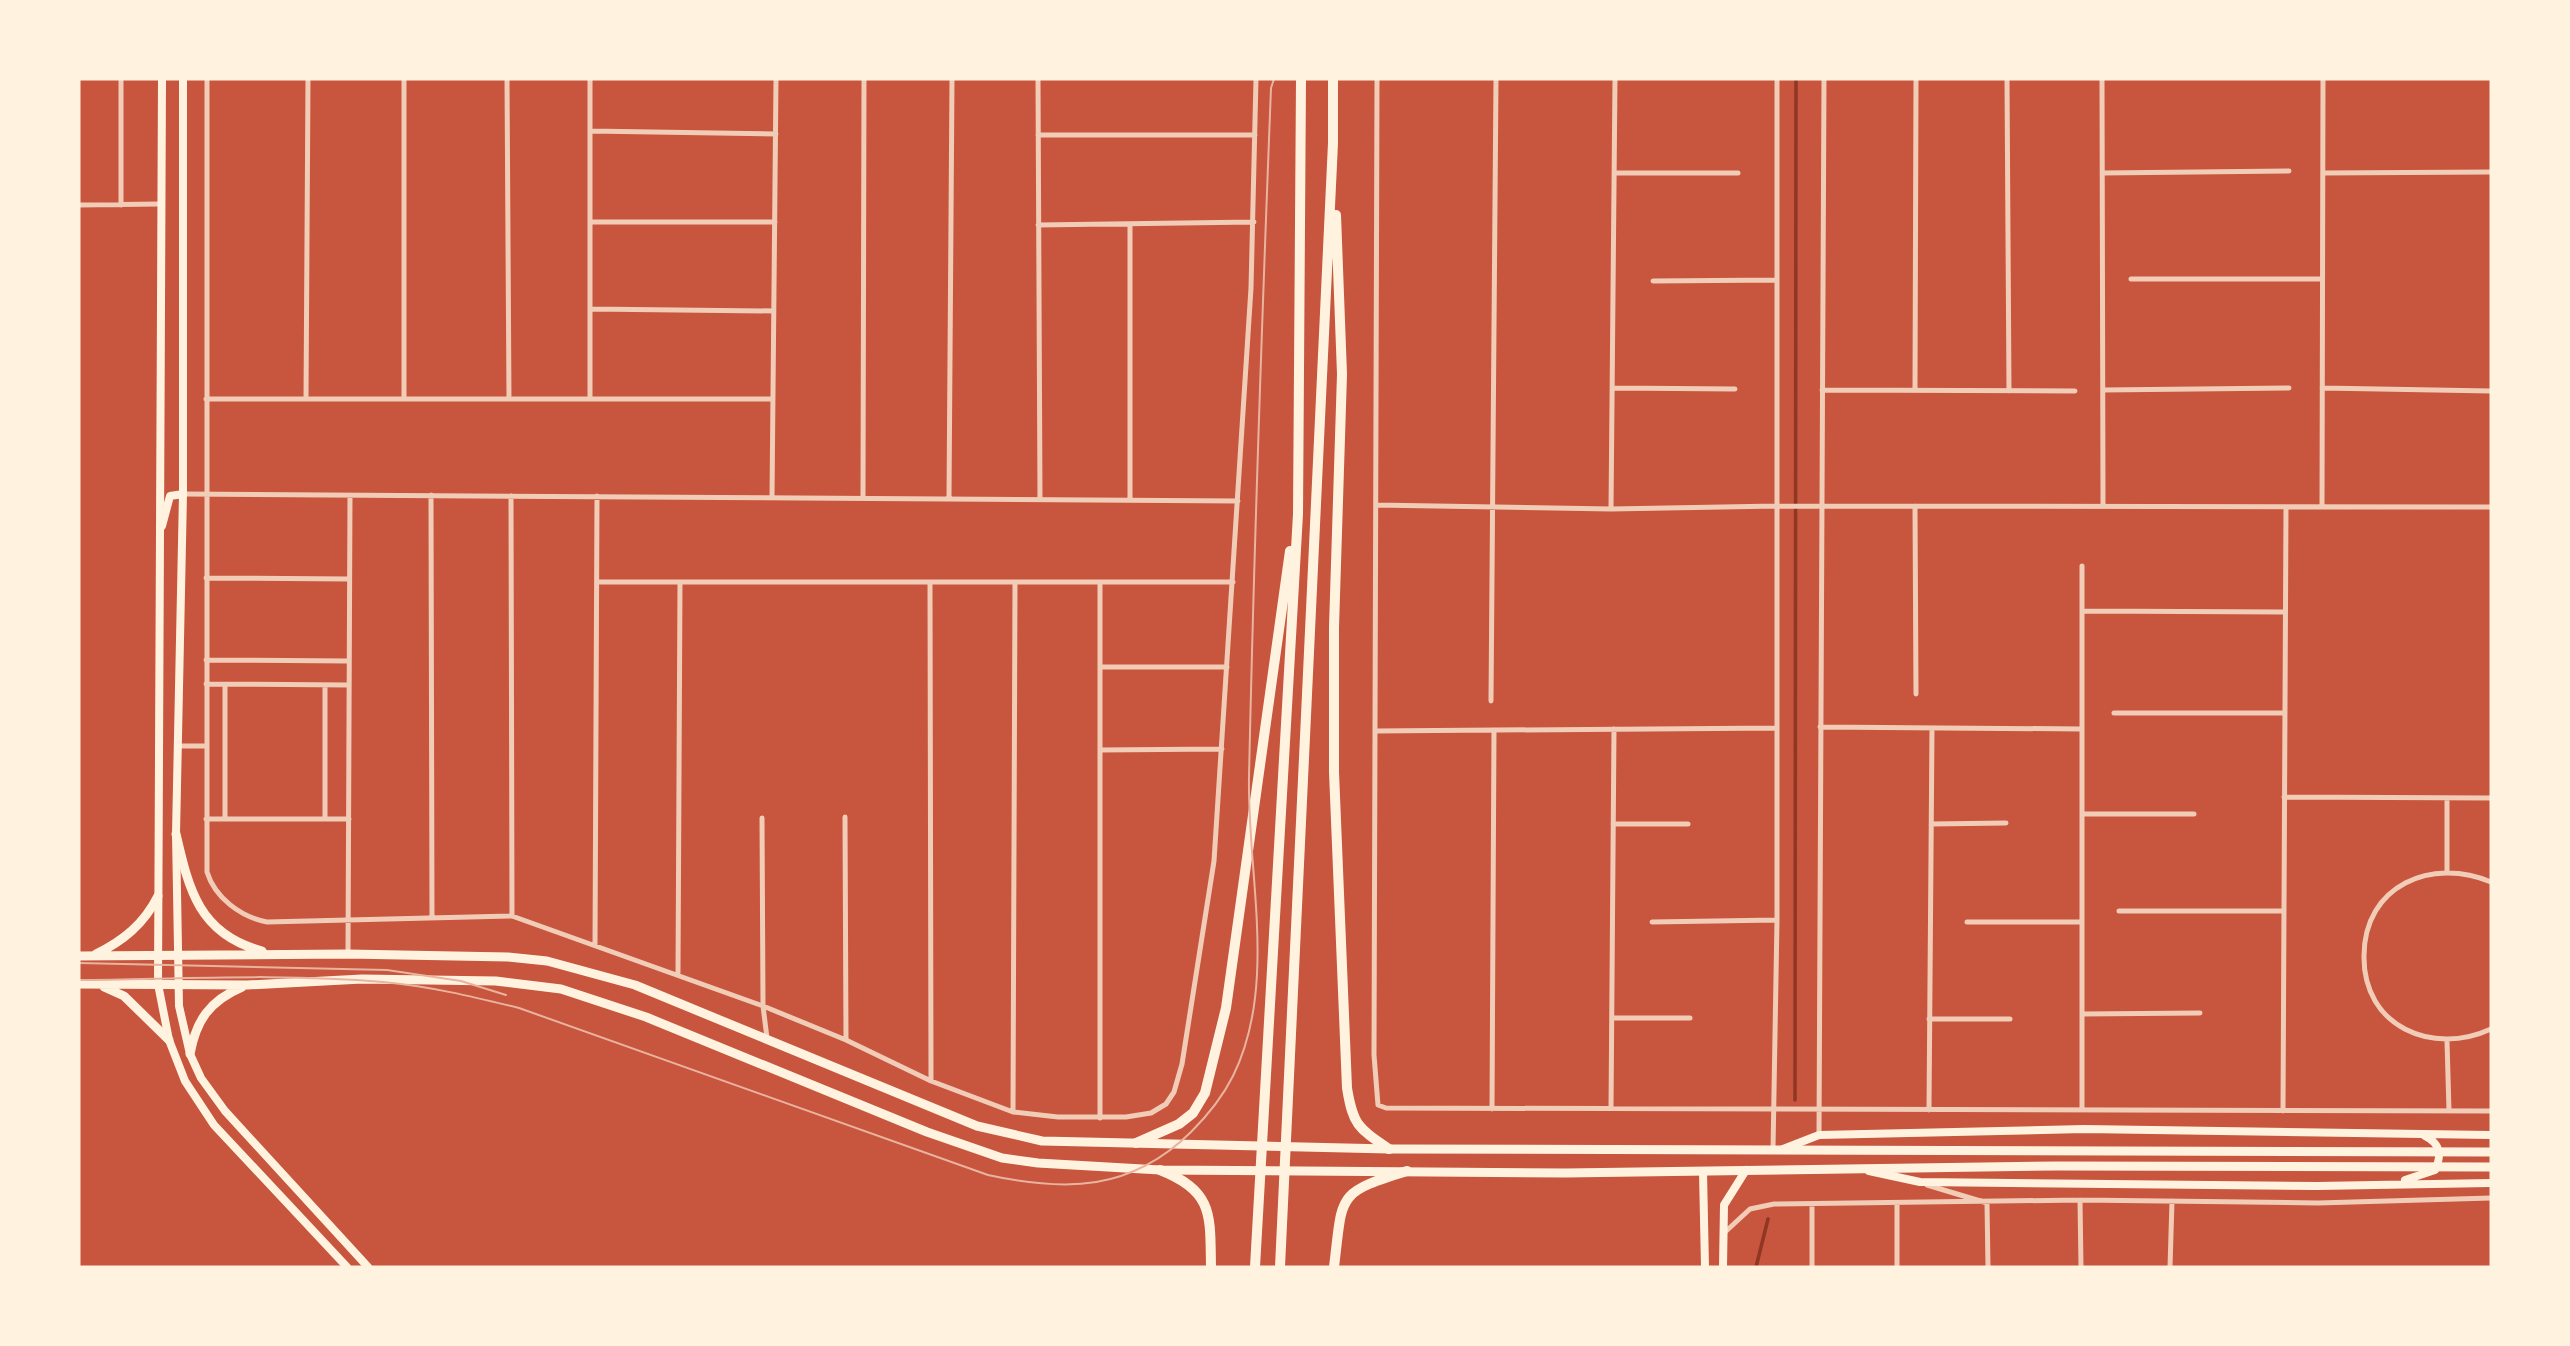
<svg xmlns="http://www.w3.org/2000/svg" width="2570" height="1346" viewBox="0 0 2570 1346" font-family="Cabin,sans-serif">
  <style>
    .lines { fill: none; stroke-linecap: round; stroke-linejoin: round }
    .stream { stroke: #8f3625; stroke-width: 3.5 }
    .minor { stroke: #f1ccb7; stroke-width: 5 }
    .secondary { stroke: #fff3e0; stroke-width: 8 }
    .primary { stroke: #fff3e0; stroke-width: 9 }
    .motorway { stroke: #fff3e0; stroke-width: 10 }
    .tram { stroke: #e9b49f; stroke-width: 2 }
  </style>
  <rect width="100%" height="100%" fill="#c8553d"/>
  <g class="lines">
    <!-- stream -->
    <path class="stream" d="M1795,1100L1796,79
      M1756,1267L1768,1219"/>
    <!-- minor -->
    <path class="minor" d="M207,79V872C215,898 241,917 267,922L512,916L763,1006L846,1040L931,1081L1013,1112L1058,1117H1126L1151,1113L1166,1104L1174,1092L1182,1064L1214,861L1251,288L1256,79
      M404,79V399
      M507,79L509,399
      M590,79V399
      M1038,79L1040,499
      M1377,79L1374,1055L1378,1105L1386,1108L2491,1111
      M2007,79L2009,391
      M2102,79L2103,506
      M590,131L776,134
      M1038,135H1255
      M1615,173H1738
      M2102,173L2289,171
      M2323,173L2491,172
      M79,205L160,204
      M121,205V79
      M590,222H775
      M1130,224V500
      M1038,225L1254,222
      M2131,279H2322
      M1653,281L1777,280
      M590,309L774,311
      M1614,388L1735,389
      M2322,388L2491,391
      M1822,390L2075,391
      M1915,390L1916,79
      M2103,390L2289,388
      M206,399H773
      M306,399L308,79
      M183,494L1238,501
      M431,495L432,918
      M511,496L512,916
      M772,498L776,79
      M863,498L864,79
      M949,499L952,79
      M1376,505L1611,509L1777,506L2491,507
      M1915,506L1916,694
      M2322,507L2323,79
      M1611,509L1615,79
      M206,578L349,579
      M597,582H1233
      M930,582L931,1081
      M2082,611L2285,612
      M206,660L349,661
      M1100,667H1227
      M206,684L349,685
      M1491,701L1496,79
      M2114,713H2285
      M1820,727L2082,729
      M1375,731L1777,728
      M178,746H206
      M1100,750L1222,749
      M2284,797L2491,798
      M2082,814H2194
      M845,817L846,1040
      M762,818L763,1006L767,1038
      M206,819H349
      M225,819V685
      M325,819V685
      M1613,824H1688
      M1931,824L2006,823
      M2447,871V798
      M2491,882C2432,857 2364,885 2364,956C2363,1027 2433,1056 2491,1029
      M2119,911H2284
      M1652,922L1777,920
      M1967,922H2082
      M595,945L597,496
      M348,954L350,495
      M678,973L680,582
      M2082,1014L2200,1013
      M1612,1018H1690
      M1929,1019H2010
      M2447,1041L2449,1111
      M1492,1109L1494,730
      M1611,1109L1614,729
      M1929,1110L1932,728
      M2082,1110V566
      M2283,1111L2286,507
      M1013,1112L1015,582
      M1100,1118V582
      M1819,1135L1824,79
      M1773,1150L1777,920V79
      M1927,1185L1987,1203L1988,1267
      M2080,1200L2081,1267
      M1897,1204V1267
      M1724,1233L1750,1209L1774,1204L2080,1200L2318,1203L2491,1198
      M1812,1267V1204
      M2170,1267L2172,1201"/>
    <!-- secondary -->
    <path class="secondary" d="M162,79L158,984L169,1040L185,1081L214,1125L347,1267
      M183,79V494L176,834L179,1006L190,1054L201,1078L225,1111L368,1267
      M162,526L170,496L183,494
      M1783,1149L1819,1135L2084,1129L2491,1135
      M1869,1171L1920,1182L2317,1186L2491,1183
      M1703,1172L1705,1267
      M2405,1180L2435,1170C2442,1155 2441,1144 2425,1136
      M1723,1267L1724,1205L1746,1170"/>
    <!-- primary -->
    <path class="primary" d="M176,834C189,890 199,934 262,951
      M96,954C123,941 144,924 158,896
      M79,956L348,954L508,957L547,961L635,985L977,1126L1042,1141L1389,1149L2491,1152
      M79,984L247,985L362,979L496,981L561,989L646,1017L927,1132L1002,1158L1038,1163L1160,1170L1566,1173L2057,1166L2491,1167
      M104,987L124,996L169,1040
      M190,1054C196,1021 209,1001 242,987"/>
    <!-- motorway -->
    <path class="motorway" d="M1336,215L1342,374L1334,627V772L1347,1088C1353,1125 1358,1128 1389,1149
      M1136,1143L1179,1124L1193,1113L1205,1093L1226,1008L1290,551
      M1160,1170C1214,1191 1210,1215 1211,1267
      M1255,1267L1298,514L1301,79
      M1280,1267L1333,143V79
      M1334,1267C1343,1195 1335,1193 1407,1171"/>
    <!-- tram -->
    <path class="tram" d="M79,963L387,970L461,981L506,995
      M79,980C180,979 282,973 383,982C429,986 474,997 519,1008L988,1175C1066,1192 1131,1191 1191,1132C1207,1116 1223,1096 1233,1076C1278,985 1247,874 1249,777C1254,547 1262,317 1271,88L1274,79"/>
  </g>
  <!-- border -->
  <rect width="2570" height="1346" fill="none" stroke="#fff3e0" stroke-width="161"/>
</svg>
